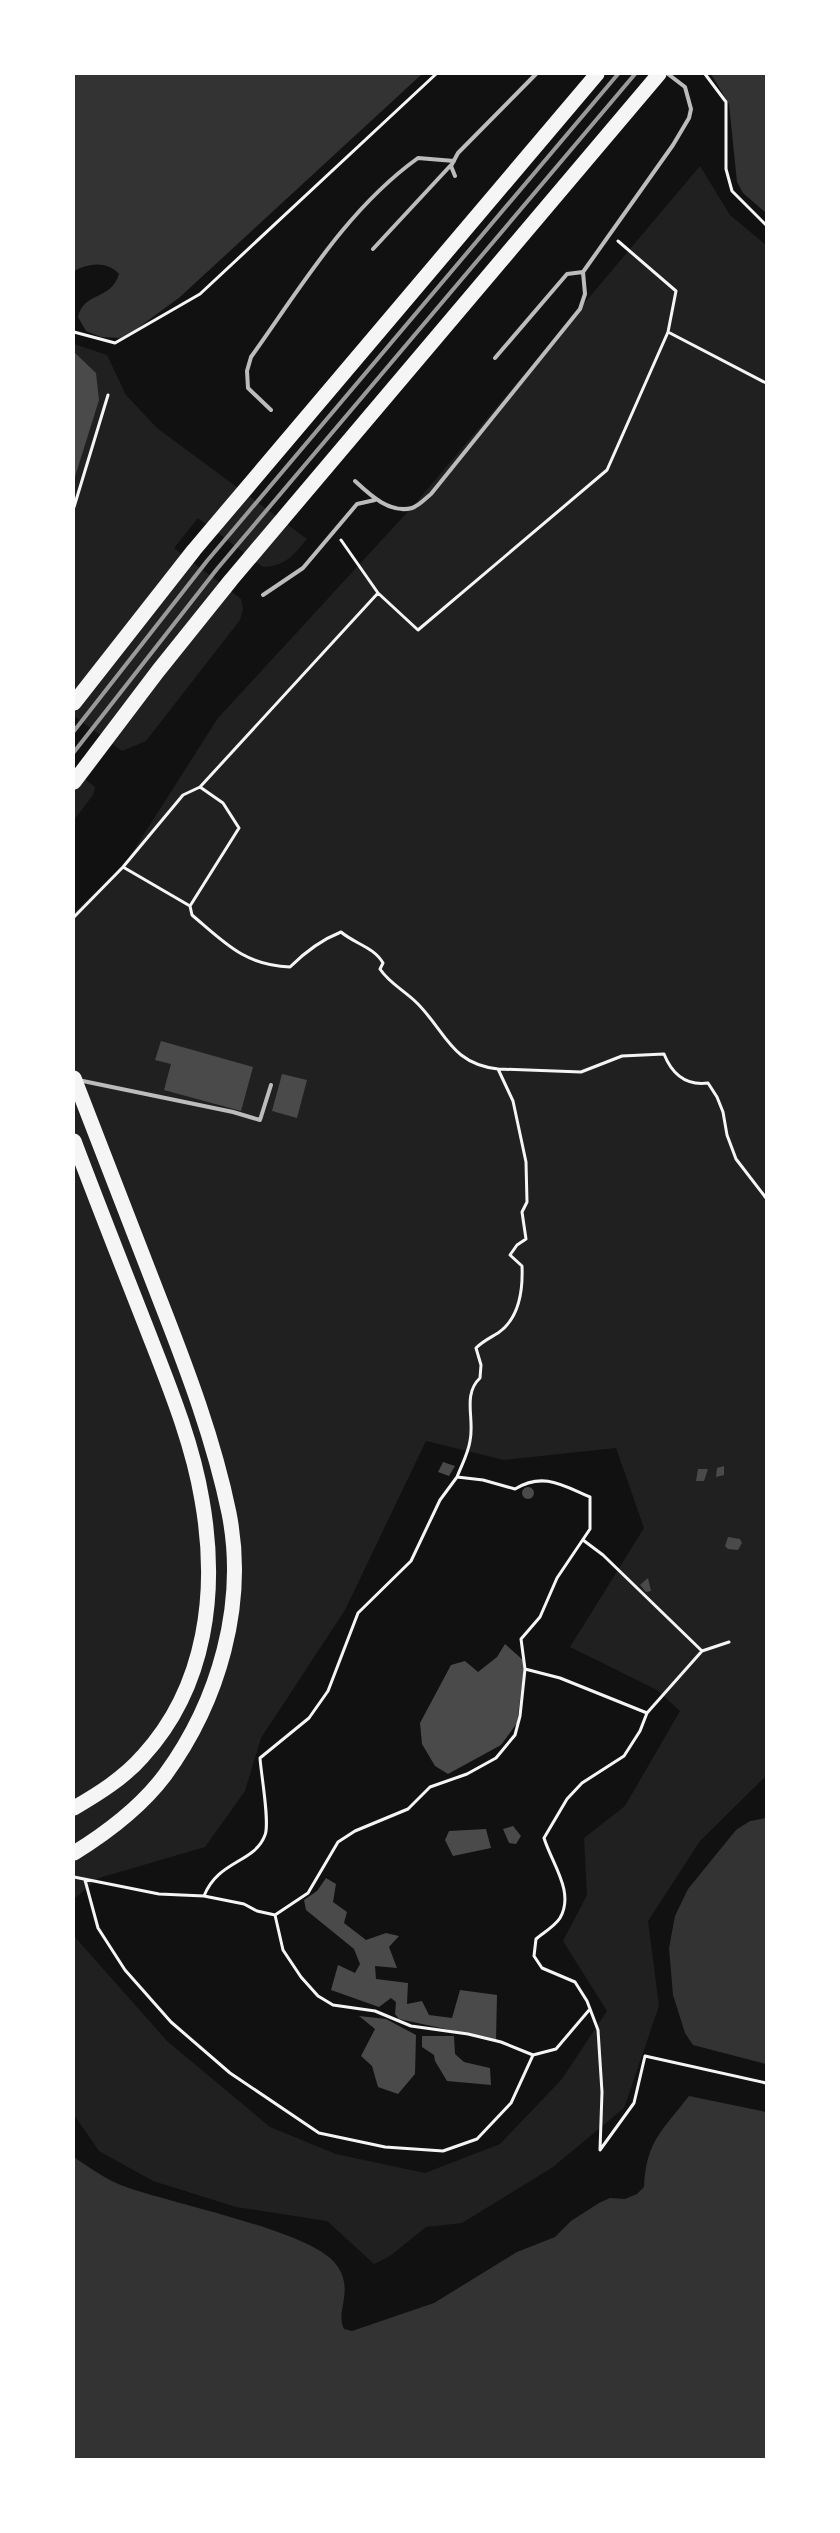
<svg xmlns="http://www.w3.org/2000/svg" width="840" height="2533" viewBox="0 0 840 2533" font-family="Commissioner,sans-serif">
  <style>
    .green { fill: #202020 }
    .water { fill: #333 }
    .building { fill: #4a4a4a }
    .lines { fill: none; stroke-linecap: round; stroke-linejoin: round }
    .path { stroke: #f5f5f5; stroke-width: 3 }
    .service { stroke: #bcbcbc; stroke-width: 4 }
    .motorway { stroke: #f5f5f5; stroke-width: 15 }
    .rail { stroke: #9a9a9a; stroke-width: 4 }
  </style>
  <rect width="100%" height="100%" fill="#111"/>
  <!-- green -->
  <path class="green" d="M700,166L730,215L766,245V1776L700,1841L648,1921L659,2006L624,2108L553,2167L462,2223L426,2227L390,2256L374,2264L327,2221L236,2207L153,2181L99,2151L74,2115V1936L167,2041L270,2127L336,2154L425,2173L500,2144L562,2079L607,2011L563,1941L587,1895L584,1838L625,1806L680,1711L657,1690L570,1647L644,1528L616,1448L504,1460L426,1441L345,1610L261,1738L245,1791L205,1847L99,1878L74,1899V912L123,867L218,718L414,505Z
    M74,344L107,355L126,395L157,428L307,539C293,556 285,566 263,567L198,518L174,548L241,599L243,609L240,620L146,741L122,751L74,716Z
    M74,770L95,787L93,795L74,820Z"/>
  <!-- water -->
  <path class="water" d="M74,74H422L180,297L135,330L120,338L101,337L86,331L78,317C84,291 111,301 119,274C107,261 89,263 74,271Z
    M711,74H766V213L743,193L737,182L729,104Z
    M766,1818V2064L693,2045L685,2033L673,1995L669,1948L675,1916L688,1889L736,1830L750,1821Z
    M689,2096L766,2112V2459H74V2157C87,2166 101,2176 116,2183C162,2203 316,2230 338,2267C354,2292 335,2311 344,2329L352,2331L434,2303L517,2252L555,2237L571,2221L599,2203L610,2198L625,2199L637,2194L644,2187C646,2141 663,2130 689,2096Z"/>
  <!-- building -->
  <path class="building" d="M74,352L96,373L99,400L74,480Z
    M161,1041L253,1067L241,1111L164,1090L171,1064L155,1060Z
    M282,1074L307,1080L297,1118L272,1111Z
    M443,1462L455,1466L449,1476L438,1472Z
    M724,1466V1475L716,1477L717,1468Z
    M698,1469H708L704,1481H696Z
    M522 1493a6 6 0 1 1 12 0a6 6 0 1 1-12 0Z
    M728,1537L740,1539L742,1543L738,1550L728,1549L725,1546Z
    M648,1578L651,1591L646,1592L640,1585Z
    M505,1644L523,1660L524,1669L517,1723L501,1745L448,1774L435,1766L422,1744L420,1723L451,1665L465,1661L478,1672L497,1657Z
    M513,1826L521,1836L516,1844L509,1843L503,1829Z
    M486,1829L491,1848L453,1856L445,1840L449,1831Z
    M326,1878L336,1884L333,1902L347,1912L344,1923L366,1940L386,1933L399,1936L389,1947L397,1968L375,1966L376,1979L408,1983L407,2004L422,2001L429,2015L452,2018L460,1990L497,1995L496,2040L399,2019L395,2014L396,2002L391,1998L379,2007L331,1990L338,1965L355,1973L360,1964L354,1949L306,1910L304,1900L317,1891Z
    M359,2016L386,2019L416,2035L415,2074L398,2094L378,2087L372,2066L361,2056L375,2029Z
    M422,2036H454L455,2054L464,2062L490,2068L491,2085L447,2081L435,2061L434,2055L422,2047Z"/>
  <g class="lines">
    <!-- path -->
    <path class="path" d="M705,74L726,102V169L732,191L766,225
      M74,332L115,343L200,294L436,74
      M668,332L766,383
      M74,507L108,395
      M341,540L378,593L418,630L607,470L668,332L676,291L618,241
      M378,593L200,787L223,803L239,828L190,906L192,915C225,943 244,965 290,967C305,952 321,940 341,932C355,944 374,947 383,963L380,969C389,983 405,991 417,1003C446,1032 451,1064 498,1069L513,1101L526,1162L527,1202L522,1212L526,1239L517,1245L510,1255L522,1266C523,1290 520,1318 498,1333C490,1338 483,1341 476,1348L481,1365L480,1378C462,1395 475,1419 470,1441C468,1454 462,1464 457,1477L483,1480L515,1489C543,1472 562,1485 590,1497V1529L557,1578L540,1617L521,1639L525,1669L560,1678L647,1713L640,1731L624,1756L582,1783L567,1799L544,1838C552,1864 575,1892 560,1918C555,1926 543,1933 536,1939L534,1956L542,1968L575,1982L587,2001L598,2030L602,2092L600,2150L634,2103L645,2056L766,2083
      M123,867L190,906
      M74,917L123,867L183,795L200,787
      M498,1069L581,1072L622,1056L664,1054C672,1074 685,1086 708,1083L717,1097L723,1112L727,1135L736,1159L766,1198
      M457,1477L440,1500L411,1561L358,1613L328,1691L309,1718L260,1758C261,1774 270,1823 265,1835C255,1863 218,1860 204,1896L244,1904L257,1911L275,1915L283,1950L301,1977L318,1996L333,2005L375,2011L411,2026L468,2034L501,2042L533,2055
      M583,1540L603,1555L702,1651L647,1713
      M702,1651L729,1642
      M74,1877L159,1894L204,1896
      M85,1880L98,1928L125,1970L171,2022L230,2073L319,2133L385,2147L443,2151L477,2139L511,2103L533,2055L556,2049L590,2009
      M275,1915L308,1893L338,1842L355,1831L408,1809L430,1787L467,1774L496,1758L515,1735L520,1716L525,1669"/>
    <!-- service -->
    <path class="service" d="M455,176L451,166L458,153L536,74
      M373,249L451,165
      M495,358L567,274L583,272
      M271,410L248,388L247,371L251,357C301,287 347,209 418,158L454,161
      M355,481C370,495 390,514 412,508C419,506 426,498 431,494L580,309L585,294L583,272L673,145L689,118L691,109L685,87L668,74
      M263,595L303,568L357,504L375,500
      M78,1080L233,1112L260,1120L271,1085"/>
    <!-- motorway -->
    <path class="motorway" d="M74,703L194,550L597,74
      M74,782L158,671L231,580L659,74
      M74,1078C102,1152 131,1226 160,1300C187,1369 214,1440 229,1513C247,1604 219,1701 165,1775C141,1807 108,1832 74,1853
      M74,1141C97,1202 121,1263 145,1324C167,1381 192,1440 202,1500C218,1590 207,1686 143,1756C124,1778 98,1794 74,1808"/>
    <!-- rail -->
    <path class="rail" d="M74,731L207,561L618,74
      M74,752L217,569L635,74"/>
  </g>
  <!-- border -->
  <rect width="840" height="2533" fill="none" stroke="#ffffff" stroke-width="150"/>
</svg>
